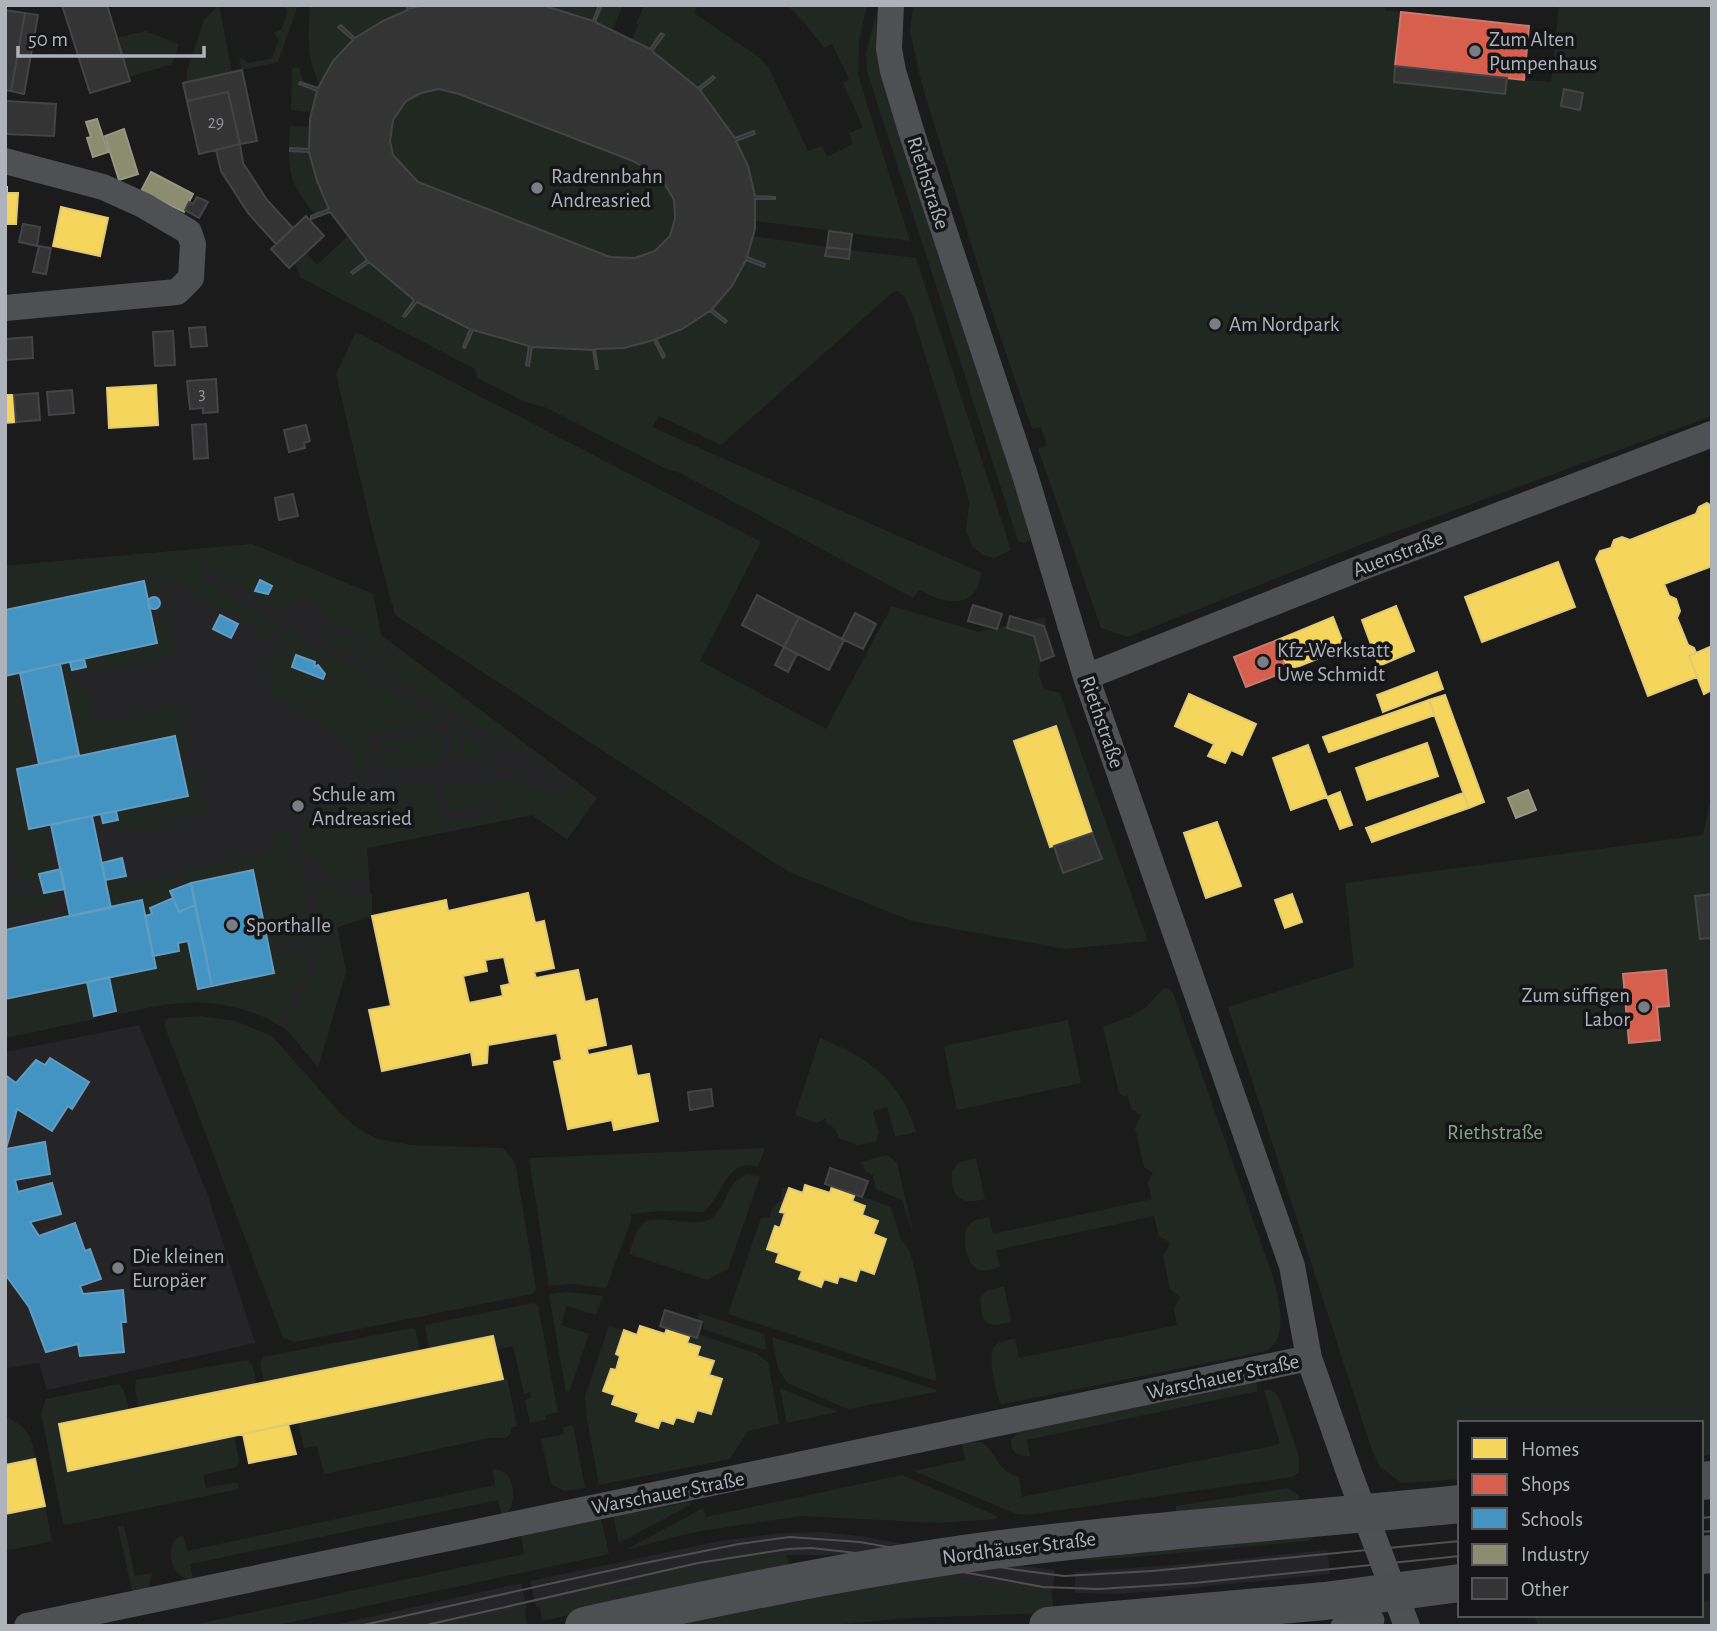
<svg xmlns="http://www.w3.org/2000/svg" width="1717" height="1631" viewBox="0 0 1717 1631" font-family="'Alegreya Sans',sans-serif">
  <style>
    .built { fill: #252527 }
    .green { fill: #212822 }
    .homes { fill: #f6d55c; stroke: #e0ca78; stroke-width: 2; fill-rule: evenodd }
    .shops { fill: #d6604d; stroke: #ca796e; stroke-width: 2 }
    .schools { fill: #4393c3; stroke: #639cc1; stroke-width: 2 }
    .industry { fill: #8c8c6e; stroke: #969785; stroke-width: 2 }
    .building { fill: #343435; stroke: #434447; stroke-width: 2; fill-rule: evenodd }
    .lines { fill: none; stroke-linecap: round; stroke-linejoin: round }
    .pedestrian { stroke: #4f5054; stroke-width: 21 }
    .minor { stroke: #4f5054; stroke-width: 26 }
    .secondary { stroke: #4e4f52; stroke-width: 38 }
    .tram { stroke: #505052; stroke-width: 2 }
    .poi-dot { fill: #7a7d83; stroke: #151517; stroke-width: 2.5 }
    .labels { text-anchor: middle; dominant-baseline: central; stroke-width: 7; stroke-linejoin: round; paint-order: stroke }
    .number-label { font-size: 18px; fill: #8f929a }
    .poi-label { font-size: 21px; fill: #adb2bb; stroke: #151517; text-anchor: start }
    .street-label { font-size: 21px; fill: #adb2bb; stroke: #151517 }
    .park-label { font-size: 21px; fill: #85a585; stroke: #151517 }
  </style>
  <rect width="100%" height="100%" fill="#1b1b1b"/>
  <!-- built -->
  <path class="built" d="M252,544L373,594L381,635L597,798L567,839L532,815L367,848L372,916L337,927L346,972L318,1067L290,1032L260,1014L221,1003L188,1002L179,951L110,977L116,1011L94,1016L86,982L5,999V566Z
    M139,1025L207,1193L255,1343L47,1390L39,1363L5,1368V1052Z
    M822,1532L868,1537L922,1548L839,1555H776L657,1578L536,1607L530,1581L725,1540L784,1533Z
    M1327,1550L1330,1574L1169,1590L1116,1594L1075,1593V1572L1197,1563Z
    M997,1563L1055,1570L1052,1593L994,1586L930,1571Z
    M521,1583L527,1609L447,1626H330Z"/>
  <!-- green -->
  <path class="green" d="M219,5L232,72L186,83L187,70L204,20Z
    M285,5H298L278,62L242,70L239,57L249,63L272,58L279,39L273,33L281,30L287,13Z
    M310,5H623L613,29L632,39L638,25L636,23L645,5H698L694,13L760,58L769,68L808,151L822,146L827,157L853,144L849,133L863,127L843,83L849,79L832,44L824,48L803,21L787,5H867L859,43L858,75L910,241L756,221L753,236L827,247L826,256L848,259L850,250L916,258L1011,550L994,558L983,555L973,547L966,531L969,504L965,485L913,316L905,297L898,291L893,292L721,445L659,416L652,427L982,573C980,578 979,586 976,590C961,611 936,598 919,590L913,598L680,473L666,469L547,408L526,402L477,378L475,369L301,278L295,264L306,253L317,265L347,237L330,212L311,219V216L315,214C286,180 288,168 290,126L309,127L311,112L291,110L292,68H300C301,82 305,84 318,88L320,84C306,62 308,31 310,5Z
    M913,5H1385V10L1529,26L1524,80L1551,82L1559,5H1712V416L1365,543L1128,637L1101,628L1038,449L1047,445L1041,427L1032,429L997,327L922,85L910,32Z
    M876,14L877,38L1019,493L1030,540L1025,543L1018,541L867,71L866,53Z
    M145,31L179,44L172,64L129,77L117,38Z
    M356,332L761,542L700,661L826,729L892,606L979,632L1046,617L1039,676L1044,689L1060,693L1148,941L1065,949L912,921L789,872L395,615L372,529L336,374Z
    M252,544L373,594L381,635L597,798L567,839L532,815L367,848L360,846L368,880C337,887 317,872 306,844C302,834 300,827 302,816L307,811L360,804L359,791L436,780L441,822L501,813L500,804L448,812L446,787L519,777L560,801L572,783L321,635L328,625L397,665L401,661L316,611L319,605L299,593L286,615L204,566L197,577L446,723L369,734L374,772L357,775L353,745L310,720L317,699L310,697L303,716L274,699L263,657L283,651L278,630L258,635L256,628L171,579L155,583L157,596L147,598L143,581L74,596L72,588L57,591L58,599L5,610V566Z
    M165,604L175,656L88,675L84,659L157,643L152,621L161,619L159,605Z
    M70,662L74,682L89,695L95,723L181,705L179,720L187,758L180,760L175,736L79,755L60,664Z
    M13,674L32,765L17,770L29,829L43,826L53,871L41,880L21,884L14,851L5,845V676Z
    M449,725L499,755L455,761Z
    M442,733L446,762L383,771L378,742Z
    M195,765L204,814L121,832L116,811L187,796L182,768Z
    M1712,793V1455L1701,1456V1423H1460V1479L1402,1483L1380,1467L1372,1450L1228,1007L1354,967L1345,883L1703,835Z
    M289,829L313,936L268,945L253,870L184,884L179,872L253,855L263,861L278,830Z
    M5,865L13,899L53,891L55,904L5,914Z
    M169,875L175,888L170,891L173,898L150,907L152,914L145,916L142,900L111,908L105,880L114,878L117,886Z
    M315,882L346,896L372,894V916L337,927L346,972L318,1067L285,1028L326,944L313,884Z
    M188,941L199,989L274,973L270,956L316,946L278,1024C221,994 178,1000 117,1015L109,977L153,956L179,951L178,943Z
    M87,982L95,1019L5,1038V999Z
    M1164,988L1169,989L1173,993L1270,1268C1277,1290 1292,1337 1266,1351L1003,1404L1000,1403C996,1392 987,1356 994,1347C999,1341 1008,1340 1015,1339L1019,1358L1177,1325L1174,1309L1180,1297L1170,1289L1163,1256L1170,1243L1159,1236L1154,1216L996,1250L1000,1267C993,1269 984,1272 977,1269C966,1263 961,1236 968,1226C973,1219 981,1219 989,1217L993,1234L1152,1199L1148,1183L1153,1173L1144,1167L1135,1128L1141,1115L1131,1109L1128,1096H1123L1119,1093L1103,1027L1129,1017L1145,1008Z
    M202,1016L235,1021L272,1036L341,1114L356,1127L377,1139L411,1145L503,1148L515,1162L536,1289L532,1294L295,1342L283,1338L165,1027V1020L169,1018Z
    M1068,1020L1081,1083L957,1110L944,1046Z
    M820,1038C867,1056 902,1082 916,1132L895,1137L887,1107L873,1111L879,1133L876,1141L858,1145L839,1138L836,1130L826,1122V1118L817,1123L795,1115Z
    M765,1148L758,1167C725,1156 723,1199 703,1212L659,1211L631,1214V1221L606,1288L572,1284L549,1286L529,1158Z
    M887,1155L897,1163L914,1237L902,1200L876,1189L873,1175L866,1172L861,1162Z
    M976,1158L985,1199C960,1205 951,1198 952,1172L958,1163Z
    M748,1174L760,1177L728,1269L707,1280L629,1254C642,1214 645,1218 684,1222C691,1222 699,1223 706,1221C727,1213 724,1181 748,1174Z
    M782,1188H789L780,1212L785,1213L780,1228L775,1226L779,1253L776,1262L802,1271L800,1279L821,1287L824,1279L836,1283L839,1276L856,1281L860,1269L874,1273L886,1239L873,1234L878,1221L862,1215L852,1201L855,1194L891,1207L900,1238L909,1250L915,1270L936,1376L935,1381L728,1314L761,1218L770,1217L772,1208L781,1200Z
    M1004,1286L1011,1322L997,1325L987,1323L982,1316L980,1298L987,1291Z
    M566,1292L603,1296L596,1315L567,1306L561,1325L589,1334L570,1390L566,1392L549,1294Z
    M533,1303L538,1306L558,1412L545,1415L546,1420L530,1423L525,1400L531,1398L530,1392L524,1394L513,1346L496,1350L493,1336L429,1349L425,1325Z
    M699,1313L764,1334L766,1349L764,1350L703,1329L704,1322L697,1320Z
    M609,1326L624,1330L616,1354L620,1356L616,1370L610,1369L603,1391L615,1395L612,1404L639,1413L636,1422L657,1428L661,1420L673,1424L676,1417L693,1422L697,1410L711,1414L722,1379L709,1375L713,1361L697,1356L700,1347L687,1343L690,1335L697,1337L698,1334L757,1354L768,1362L779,1424L748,1431L730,1459L599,1485L586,1413L585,1396Z
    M412,1328L415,1329L420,1350L264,1382L260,1363L263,1357Z
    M772,1337L937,1390L936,1392L848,1409L787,1383L778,1368Z
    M247,1360L252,1365L257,1384L138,1408L135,1389L136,1380Z
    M507,1378L517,1426L511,1428V1433L506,1438H489L324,1474L317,1446L304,1448L298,1422Z
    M1256,1381L1258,1391L1027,1440L1030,1456C1018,1456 1010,1453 1011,1440L1018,1432Z
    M119,1384L124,1391L129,1410L59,1424L68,1471L234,1436L239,1461L236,1467L203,1475L206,1488L237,1482L239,1489L66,1525L63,1523L41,1413L46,1399Z
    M780,1388L838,1412L787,1423Z
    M1268,1389L1276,1393L1280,1400L1299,1457V1472L1292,1477L1027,1515L1016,1514L914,1471L965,1460L962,1443L982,1442C998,1454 995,1470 1019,1477L1022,1497L1280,1444L1264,1390Z
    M5,1417C26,1425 33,1437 35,1459L5,1465Z
    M573,1425L585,1488L564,1491L551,1484L541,1439L564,1434L563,1427Z
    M493,1469C515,1470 516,1495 510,1510L502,1516L498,1500L190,1564L193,1580C170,1579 162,1543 183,1535L187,1551L495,1485Z
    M902,1475L997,1516L996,1519L939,1523L801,1516L694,1532L626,1550L703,1508L706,1517Z
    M1289,1488L1301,1498L1286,1504L1176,1512V1506Z
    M690,1502V1505L619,1543L613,1516Z
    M45,1506L52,1541L5,1551V1514Z
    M601,1518L609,1554L273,1626H188L524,1554L521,1535Z
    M124,1526L135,1576L152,1573L149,1587L133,1595L118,1527Z
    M1320,1534L1308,1541L1135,1557L1087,1560L1074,1556Z
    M776,1555H787L789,1567L542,1621L540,1606L657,1578Z
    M930,1571L994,1586L1052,1593L1054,1613L909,1618L820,1626H644Z
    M1712,1600V1626H1538L1535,1618L1559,1615H1701V1601Z
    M525,1609L527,1624L517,1626H447Z"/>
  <!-- homes -->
  <path class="homes" d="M5,187H7V193H18L16,224H5Z
    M61,207L108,218L100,256L53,246Z
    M156,385L158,425L109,428L107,388Z
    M5,395H14L16,422L5,423Z
    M1707,503L1712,506V566L1664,584L1669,596L1676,599L1680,611L1677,618L1688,645L1694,648L1696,653L1689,656L1697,677L1648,696L1596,559L1600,551L1611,548L1614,540L1622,537L1630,540L1696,514L1699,507Z
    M1558,562L1575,607L1482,642L1465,597Z
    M1396,606L1414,651L1379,666L1362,620Z
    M1333,617L1345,648L1287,671L1275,641Z
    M1712,646V690L1704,694L1689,656Z
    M1437,672L1443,689L1383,712L1377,695Z
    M1189,694L1256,724L1242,755L1231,750L1225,763L1208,756L1214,744L1175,726Z
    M1445,695L1484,802L1469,808L1429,700Z
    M1429,700L1435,715L1329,752L1323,737Z
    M1056,726L1092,833L1050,847L1014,741Z
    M1427,743L1438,776L1367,800L1356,768Z
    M1308,745L1327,797L1291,810L1273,758Z
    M1340,792L1352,825L1340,829L1327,797Z
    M1463,793L1469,808L1372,842L1366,828Z
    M1217,822L1241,886L1206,898L1184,833Z
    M528,893L535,923L544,921L554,968L534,972L536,978L578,970L585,1002L597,999L606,1045L587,1049L588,1055L631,1046L637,1076L649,1074L658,1121L614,1130L612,1120L568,1129L554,1062L562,1060L557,1033L488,1045L487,1063L473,1065L471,1052L382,1071L369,1010L391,1006L372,916L446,900L448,911ZM504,957L510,984L501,986L503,996L469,1003L463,976L487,971L485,960Z
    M1292,894L1302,922L1285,928L1275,900Z
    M805,1185L830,1193L832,1186L855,1194L852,1201L865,1206L862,1215L878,1221L873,1234L886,1239L874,1274L860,1269L856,1281L839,1276L837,1283L824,1279L821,1287L799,1279L802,1271L776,1262L779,1253L767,1249L775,1226L780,1228L785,1213L780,1212L789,1188L803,1193Z
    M640,1326L665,1334L667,1328L690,1335L687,1343L700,1347L697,1356L714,1361L709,1375L722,1379L711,1414L697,1410L693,1422L676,1417L673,1424L661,1420L658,1428L636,1421L639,1413L612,1404L615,1395L603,1391L611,1369L616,1370L620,1356L616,1354L624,1330L637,1335Z
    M493,1336L503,1379L68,1471L59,1424Z
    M288,1424L296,1454L249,1463L243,1434Z
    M35,1459L45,1506L5,1514V1465Z"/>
  <!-- shops -->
  <path class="shops" d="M1401,12L1529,26L1524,80L1395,66Z
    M1275,641L1287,671L1246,687L1234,657Z
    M1666,970L1669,1006L1657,1007L1660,1040L1629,1043L1623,974Z"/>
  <!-- schools -->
  <path class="schools" d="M260,580L272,586L268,594L255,591Z
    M144,581L157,643L5,676V610Z
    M148 603a6 6 0 1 1 12 0a6 6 0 1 1-12 0Z
    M220,615L238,624L231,638L213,629Z
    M296,655L315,662L314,667L318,665L325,674L323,679L292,667Z
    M84,659L86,667L72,670L70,662Z
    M60,664L79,755L39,764L20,673Z
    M175,736L188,796L29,829L17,769Z
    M116,811L118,820L103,823L101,814Z
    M92,816L111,908L70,916L51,825Z
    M122,858L126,876L105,880L102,863Z
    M61,869L65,889L44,893L39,874Z
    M253,870L274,973L212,986L191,883Z
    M191,883L195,905L179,912L170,891Z
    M173,898L179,912L195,905L212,986L198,989L188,941L178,943L179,951L153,956L145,916L152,914L150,908Z
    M142,900L156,968L5,999V930Z
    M109,977L116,1011L94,1016L87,982Z
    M50,1058L89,1082L72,1109L68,1106L52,1131L17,1109L6,1149L45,1142L50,1174L15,1180L18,1192L52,1183L61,1214L30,1222L39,1236L75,1223L85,1251L90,1249L101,1279L80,1286L83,1294L123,1290L126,1322H121L124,1352L80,1356L78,1344L46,1352L29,1307L5,1274V1075L16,1083L36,1060L45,1065Z"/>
  <!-- industry -->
  <path class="industry" d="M97,119L108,152L93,157L87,138L91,137L86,122Z
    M124,129L138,174L119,180L105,136Z
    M151,172L193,194L184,212L141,191Z
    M1528,790L1536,810L1516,818L1508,798Z"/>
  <!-- building -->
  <path class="building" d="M62,5H107L130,81L90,93Z
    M406,5H409L410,8L427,5H542L593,21L599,5H602L595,22L650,49L661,33L664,35L652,51L698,88L713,76L715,78L700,90L735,138L754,131L755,134L736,141L748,166L755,196L775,197V199H755V229L747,257L765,264L764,267L746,260L732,286L712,309L727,321L725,323L710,311L682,329L656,339L665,356L663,358L654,340L624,348L595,349L598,369H596L593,350L532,347L529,366L526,365L529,346L473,330L465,348L463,347L470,329L417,302L405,317L403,316L414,300L369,262L353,274L351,272L367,260L330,212L311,219V216L329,209L317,181L309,152L290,151V148L309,149L310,119L317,91L299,84L300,82L318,88L333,61L353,40L338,27L341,25L355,38L383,21L408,10ZM439,89L459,94L633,161L647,169L663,181L674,200L675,219L670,236L655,251L635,258L610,257L418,182L393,155L390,141L393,120L406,101L421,93Z
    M5,10L25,13L11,91L5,90Z
    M25,13L38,15L24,94L11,91Z
    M1395,66L1507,78L1505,94L1394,82Z
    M242,70L257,141L240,144L228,92L187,101L183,83Z
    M1564,89L1583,93L1580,110L1561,106Z
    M228,92L240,144L199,154L187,101Z
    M5,101L56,104L54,136L5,134Z
    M240,144L243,163L267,200L293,228L276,244L248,213L221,171L216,150Z
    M197,197L208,202L199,218L185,210L189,202L193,204Z
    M306,216L324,236L289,268L271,249Z
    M23,224L40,227L37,246L19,242Z
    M829,231L852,234L850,250L827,247Z
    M39,246L51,248L46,274L33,272Z
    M827,247L850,250L849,259L825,256Z
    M205,327L207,346L191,347L189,328Z
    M173,331L175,365L155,366L153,332Z
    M32,337L33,358L5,360V339Z
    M216,379L218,412L203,413V408L190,409L187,381Z
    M72,390L74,413L49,415L47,392Z
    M38,393L40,420L16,422L14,395Z
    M206,424L208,458L194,459L192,425Z
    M306,425L310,441L304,443L305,448L289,452L284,430Z
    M293,494L298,516L279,520L275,498Z
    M757,595L799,617L784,647L742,625Z
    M973,605L1002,614L997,629L968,621Z
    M855,613L876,624L863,649L842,639Z
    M1010,616L1044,626L1054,656L1041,661L1034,636L1007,628Z
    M799,617L844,640L829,670L784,647Z
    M784,647L797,654L788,672L775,665Z
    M1092,833L1102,859L1063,873L1054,846Z
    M1712,894V938L1700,939L1695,896Z
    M711,1089L713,1106L690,1110L688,1092Z
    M830,1168L868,1181L862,1197L825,1184Z
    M665,1310L702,1322L697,1338L660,1326Z"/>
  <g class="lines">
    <!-- pedestrian -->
    <path class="pedestrian" d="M1341,1626L1347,1623L1374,1620"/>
    <!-- minor -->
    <path class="minor" d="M891,5L889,49L893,71L912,134L1025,475L1086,677L1292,1266L1309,1358L1350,1475L1407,1626
      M5,161L103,187L143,205L189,232L193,244L191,278L177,292L5,308
      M1086,677L1368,565L1712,434
      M27,1626C454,1535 882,1451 1309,1358"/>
    <!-- secondary -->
    <path class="secondary" d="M1701,1481L1712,1480
      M1701,1555L1712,1554
      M584,1626C703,1600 822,1575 943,1557C1114,1532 1288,1522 1460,1504
      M1048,1626L1325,1601L1460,1583"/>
    <!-- tram -->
    <path class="tram" d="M1701,1518L1712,1517
      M1701,1532L1712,1531
      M359,1626L635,1565L739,1544L790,1537L860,1542L1011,1569L1064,1576L1152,1571L1460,1541
      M422,1626L698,1563L788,1549L811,1548L866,1554L1043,1587L1099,1589L1194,1583L1460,1556"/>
  </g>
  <!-- markers -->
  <g class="poi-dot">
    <circle cx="1475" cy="51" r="7"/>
    <circle cx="537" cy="188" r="7"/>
    <circle cx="1215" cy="324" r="7"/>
    <circle cx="1263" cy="662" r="7"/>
    <circle cx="298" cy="806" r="7"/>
    <circle cx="232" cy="925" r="7"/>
    <circle cx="1644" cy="1007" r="7"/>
    <circle cx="118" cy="1268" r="7"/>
  </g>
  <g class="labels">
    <!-- number labels -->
    <g class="number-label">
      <text x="216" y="123">29</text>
      <text x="202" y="394">3</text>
    </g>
    <!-- poi labels -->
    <g class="poi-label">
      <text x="1489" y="39">Zum Alten<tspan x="1489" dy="24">Pumpenhaus</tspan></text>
      <text x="551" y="176">Radrennbahn<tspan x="551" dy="24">Andreasried</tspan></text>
      <text x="1229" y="324">Am Nordpark</text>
      <text x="1277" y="650">Kfz-Werkstatt<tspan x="1277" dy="24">Uwe Schmidt</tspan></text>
      <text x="312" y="794">Schule am<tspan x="312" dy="24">Andreasried</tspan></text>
      <text x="246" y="925">Sporthalle</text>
      <text x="1630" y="995" text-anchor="end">Zum süffigen<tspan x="1630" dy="24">Labor</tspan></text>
      <text x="132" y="1256">Die kleinen<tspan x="132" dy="24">Europäer</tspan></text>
    </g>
    <!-- street labels -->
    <g class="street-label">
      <text transform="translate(928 183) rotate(72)">Riethstraße</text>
      <text transform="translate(1398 554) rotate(-21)">Auenstraße</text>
      <text transform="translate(1102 722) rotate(71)">Riethstraße</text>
      <text transform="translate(1223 1377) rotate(-12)">Warschauer Straße</text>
      <text transform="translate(668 1493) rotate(-11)">Warschauer Straße</text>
      <text transform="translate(1019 1548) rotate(-7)">Nordhäuser Straße</text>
    </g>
    <!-- park labels -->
    <g class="park-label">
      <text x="1495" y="1132">Riethstraße</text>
    </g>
  </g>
  <!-- border -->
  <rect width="1717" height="1631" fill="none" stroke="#adb2bb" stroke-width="14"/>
  <!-- legend -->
  <rect x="1458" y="1421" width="245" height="196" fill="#151517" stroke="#525459" stroke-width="2"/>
  <rect x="1472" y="1438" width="35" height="21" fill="#f6d55c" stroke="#525459" stroke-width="2"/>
  <text x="1521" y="1456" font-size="21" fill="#adb2bb">Homes</text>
  <rect x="1472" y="1474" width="35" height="21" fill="#d6604d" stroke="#525459" stroke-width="2"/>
  <text x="1521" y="1491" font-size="21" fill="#adb2bb">Shops</text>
  <rect x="1472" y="1508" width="35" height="21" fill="#4393c3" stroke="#525459" stroke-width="2"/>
  <text x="1521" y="1526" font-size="21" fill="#adb2bb">Schools</text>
  <rect x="1472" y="1544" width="35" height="21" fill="#8c8c6e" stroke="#525459" stroke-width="2"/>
  <text x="1521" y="1561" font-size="21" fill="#adb2bb">Industry</text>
  <rect x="1472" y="1578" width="35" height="21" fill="#343435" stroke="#525459" stroke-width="2"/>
  <text x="1521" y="1596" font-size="21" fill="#adb2bb">Other</text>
  <!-- scale -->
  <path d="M18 46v10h186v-10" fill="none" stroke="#adb2bb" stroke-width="3.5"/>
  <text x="28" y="46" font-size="21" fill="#adb2bb" stroke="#151517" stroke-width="5" paint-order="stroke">50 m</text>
</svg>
